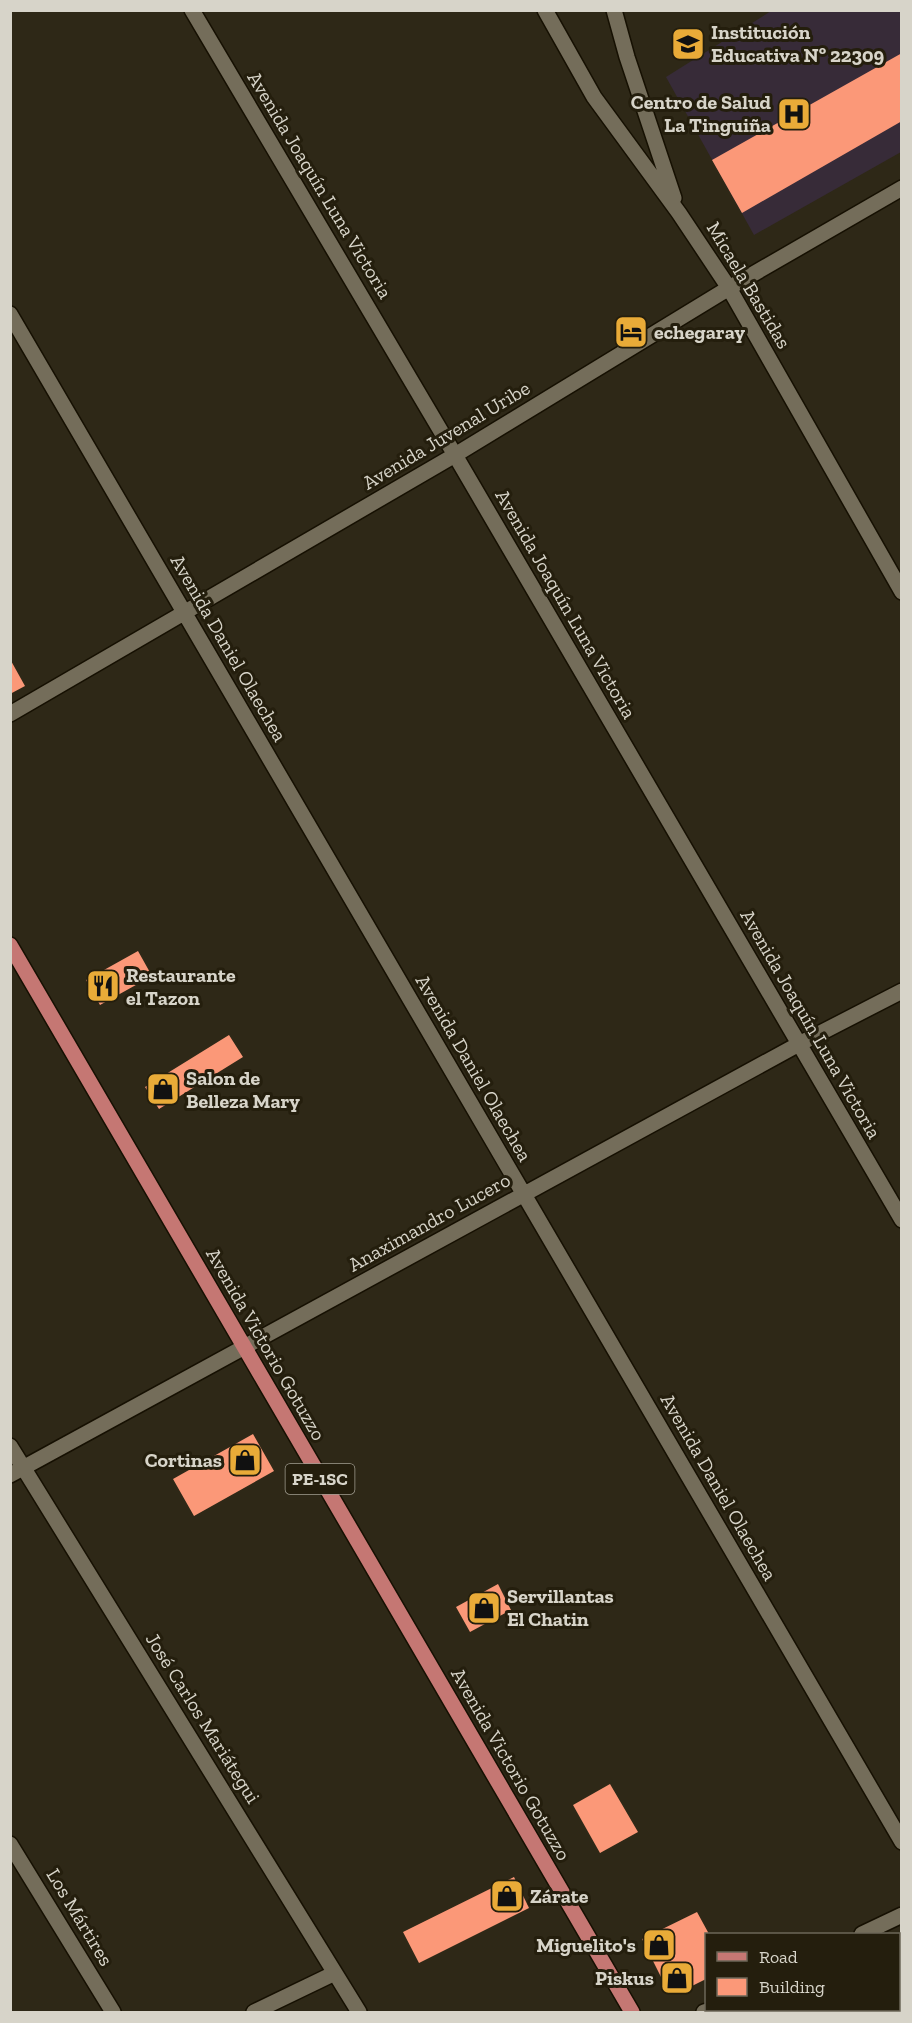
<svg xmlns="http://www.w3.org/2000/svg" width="912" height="2023" viewBox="0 0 912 2023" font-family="'Zilla Slab',serif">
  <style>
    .medical { fill: #372b38 }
    .building { fill: #fb9878 }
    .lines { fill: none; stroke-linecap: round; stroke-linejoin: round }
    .street-casing { stroke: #161002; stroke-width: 18 }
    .secondary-casing { stroke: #161002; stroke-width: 18 }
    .primary-casing { stroke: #161002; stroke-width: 18 }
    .street { stroke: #746d5a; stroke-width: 15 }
    .secondary { stroke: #746d5a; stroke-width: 15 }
    .primary { stroke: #c57773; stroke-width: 15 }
    .labels { text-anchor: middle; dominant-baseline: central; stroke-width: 6; stroke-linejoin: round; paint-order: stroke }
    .shield { fill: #241e0d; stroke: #a19d91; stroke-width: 1.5 }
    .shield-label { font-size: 18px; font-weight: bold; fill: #d7d4c9 }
    .poi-label { font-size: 20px; font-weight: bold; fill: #d7d4c9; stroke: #241e0d; text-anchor: start }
    .street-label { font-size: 20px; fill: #d7d4c9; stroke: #241e0d }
  </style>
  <rect width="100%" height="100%" fill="#2e2817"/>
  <!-- medical -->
  <path class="medical" d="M771,11H901V152L754,235L666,77Z"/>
  <!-- building -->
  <path class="building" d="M902,53V121L742,213L712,160Z
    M10,659L25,686L10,694Z
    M138,951L152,976L100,1005L86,980Z
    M229,1035L243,1057L159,1109L145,1087Z
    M253,1434L274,1471L194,1516L173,1479Z
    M498,1584L511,1610L470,1632L456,1607Z
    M610,1784L638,1832L600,1853L573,1805Z
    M514,1877L529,1908L419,1963L403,1932Z
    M697,1912L709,1934H706V1979L686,1989H667L642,1939Z
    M902,1973V2012H821L827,2010H898V1974Z"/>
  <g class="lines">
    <defs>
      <path id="street" d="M192,10L455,455L902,1220
        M545,10L594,97L679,213L729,288L902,592
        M614,10L627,57L674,198
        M10,314L902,1842
        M10,714L455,455L729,288L902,188
        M10,1446L359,2012
        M10,1475L799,1044L902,991
        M10,1844L113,2012
        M254,2012L335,1973"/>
      <path id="secondary" d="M862,1934L902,1915
        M898,1953L902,1951
        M704,2012L711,2010
        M774,2012L781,2010"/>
      <path id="primary" d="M10,945L632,2012"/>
    </defs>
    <!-- street casing -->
    <use href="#street" class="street-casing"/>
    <!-- secondary casing -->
    <use href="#secondary" class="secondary-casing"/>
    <!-- primary casing -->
    <use href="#primary" class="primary-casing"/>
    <!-- street -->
    <use href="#street" class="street"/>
    <!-- secondary -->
    <use href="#secondary" class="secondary"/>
    <!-- primary -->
    <use href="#primary" class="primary"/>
  </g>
  <!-- icons -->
  <defs>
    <symbol id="school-square" viewBox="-11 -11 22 22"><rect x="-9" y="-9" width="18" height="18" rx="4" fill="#e9ab38" stroke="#241e0d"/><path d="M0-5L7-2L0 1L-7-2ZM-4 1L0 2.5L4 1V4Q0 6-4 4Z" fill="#111"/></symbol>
    <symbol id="hospital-square" viewBox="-11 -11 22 22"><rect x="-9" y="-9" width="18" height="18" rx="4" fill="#e9ab38" stroke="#241e0d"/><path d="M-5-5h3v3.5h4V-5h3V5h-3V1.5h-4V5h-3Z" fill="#111"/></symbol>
    <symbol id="hotel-square" viewBox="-11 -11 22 22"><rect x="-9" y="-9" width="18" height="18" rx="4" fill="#e9ab38" stroke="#241e0d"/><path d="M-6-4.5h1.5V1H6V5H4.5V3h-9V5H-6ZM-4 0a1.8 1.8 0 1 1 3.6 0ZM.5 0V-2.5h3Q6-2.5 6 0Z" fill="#111"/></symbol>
    <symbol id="restaurant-square" viewBox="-11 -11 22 22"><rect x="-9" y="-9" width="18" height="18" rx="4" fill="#e9ab38" stroke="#241e0d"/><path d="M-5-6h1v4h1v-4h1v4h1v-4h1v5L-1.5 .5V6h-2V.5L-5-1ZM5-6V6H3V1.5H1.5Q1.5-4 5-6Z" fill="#111"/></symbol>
    <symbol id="shop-square" viewBox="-11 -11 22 22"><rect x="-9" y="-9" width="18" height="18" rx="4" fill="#e9ab38" stroke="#241e0d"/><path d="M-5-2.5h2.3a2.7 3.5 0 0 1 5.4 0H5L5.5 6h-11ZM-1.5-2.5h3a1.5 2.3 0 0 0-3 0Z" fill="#111"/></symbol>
  </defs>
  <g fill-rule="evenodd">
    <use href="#school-square" x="669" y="25" width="38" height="38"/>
    <use href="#hospital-square" x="775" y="95" width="38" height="38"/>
    <use href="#hotel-square" x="612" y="313" width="38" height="38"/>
    <use href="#restaurant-square" x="84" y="967" width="38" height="38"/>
    <use href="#shop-square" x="144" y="1070" width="38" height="38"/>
    <use href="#shop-square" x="226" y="1441" width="38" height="38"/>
    <use href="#shop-square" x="465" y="1589" width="38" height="38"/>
    <use href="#shop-square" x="488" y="1877" width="38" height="38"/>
    <use href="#shop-square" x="640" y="1926" width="38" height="38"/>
    <use href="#shop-square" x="658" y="1959" width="38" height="38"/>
  </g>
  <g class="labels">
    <!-- shield labels -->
    <rect class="shield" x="285.5" y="1464" width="69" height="30" rx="4.5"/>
    <g class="shield-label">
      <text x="320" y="1479">PE-1SC</text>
    </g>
    <!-- poi labels -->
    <g class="poi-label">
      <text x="711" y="32">Institución<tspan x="711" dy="23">Educativa Nº 22309</tspan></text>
      <text x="771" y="102" text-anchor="end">Centro de Salud<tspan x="771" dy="23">La Tinguiña</tspan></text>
      <text x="654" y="332">echegaray</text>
      <text x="126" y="975">Restaurante<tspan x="126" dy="23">el Tazon</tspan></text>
      <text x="186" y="1078">Salon de<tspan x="186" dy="23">Belleza Mary</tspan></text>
      <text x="222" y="1460" text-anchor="end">Cortinas</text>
      <text x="507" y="1596">Servillantas<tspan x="507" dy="23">El Chatin</tspan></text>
      <text x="530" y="1896">Zárate</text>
      <text x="636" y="1945" text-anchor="end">Miguelito's</text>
      <text x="654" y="1978" text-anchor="end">Piskus</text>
    </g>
    <!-- street labels -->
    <g class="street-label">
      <text transform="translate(320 185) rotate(59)">Avenida Joaquín Luna Victoria</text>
      <text transform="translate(749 285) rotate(59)">Micaela Bastidas</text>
      <text transform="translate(446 435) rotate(-31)">Avenida Juvenal Uribe</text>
      <text transform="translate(566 604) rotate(60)">Avenida Joaquín Luna Victoria</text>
      <text transform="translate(229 648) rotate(60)">Avenida Daniel Olaechea</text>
      <text transform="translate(811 1024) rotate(60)">Avenida Joaquín Luna Victoria</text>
      <text transform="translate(474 1068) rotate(60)">Avenida Daniel Olaechea</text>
      <text transform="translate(429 1222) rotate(-29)">Anaximandro Lucero</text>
      <text transform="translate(266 1344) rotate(60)">Avenida Victorio Gotuzzo</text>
      <text transform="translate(719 1487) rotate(60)">Avenida Daniel Olaechea</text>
      <text transform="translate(203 1718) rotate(58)">José Carlos Mariátegui</text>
      <text transform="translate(511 1764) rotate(60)">Avenida Victorio Gotuzzo</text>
      <text transform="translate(80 1917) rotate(59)">Los Mártires</text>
    </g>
  </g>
  <!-- border -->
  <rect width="912" height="2023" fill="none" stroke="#d7d4c9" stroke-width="24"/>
  <!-- legend -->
  <rect x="705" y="1933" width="195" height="78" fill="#241e0d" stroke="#6c6758" stroke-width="1.5"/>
  <rect x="717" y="1952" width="30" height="9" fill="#c57773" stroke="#6c6758" stroke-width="1.5"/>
  <text x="759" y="1963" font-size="18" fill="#d7d4c9">Road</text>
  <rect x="717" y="1978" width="30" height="18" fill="#fb9878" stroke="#6c6758" stroke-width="1.5"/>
  <text x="759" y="1993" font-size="18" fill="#d7d4c9">Building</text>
</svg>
